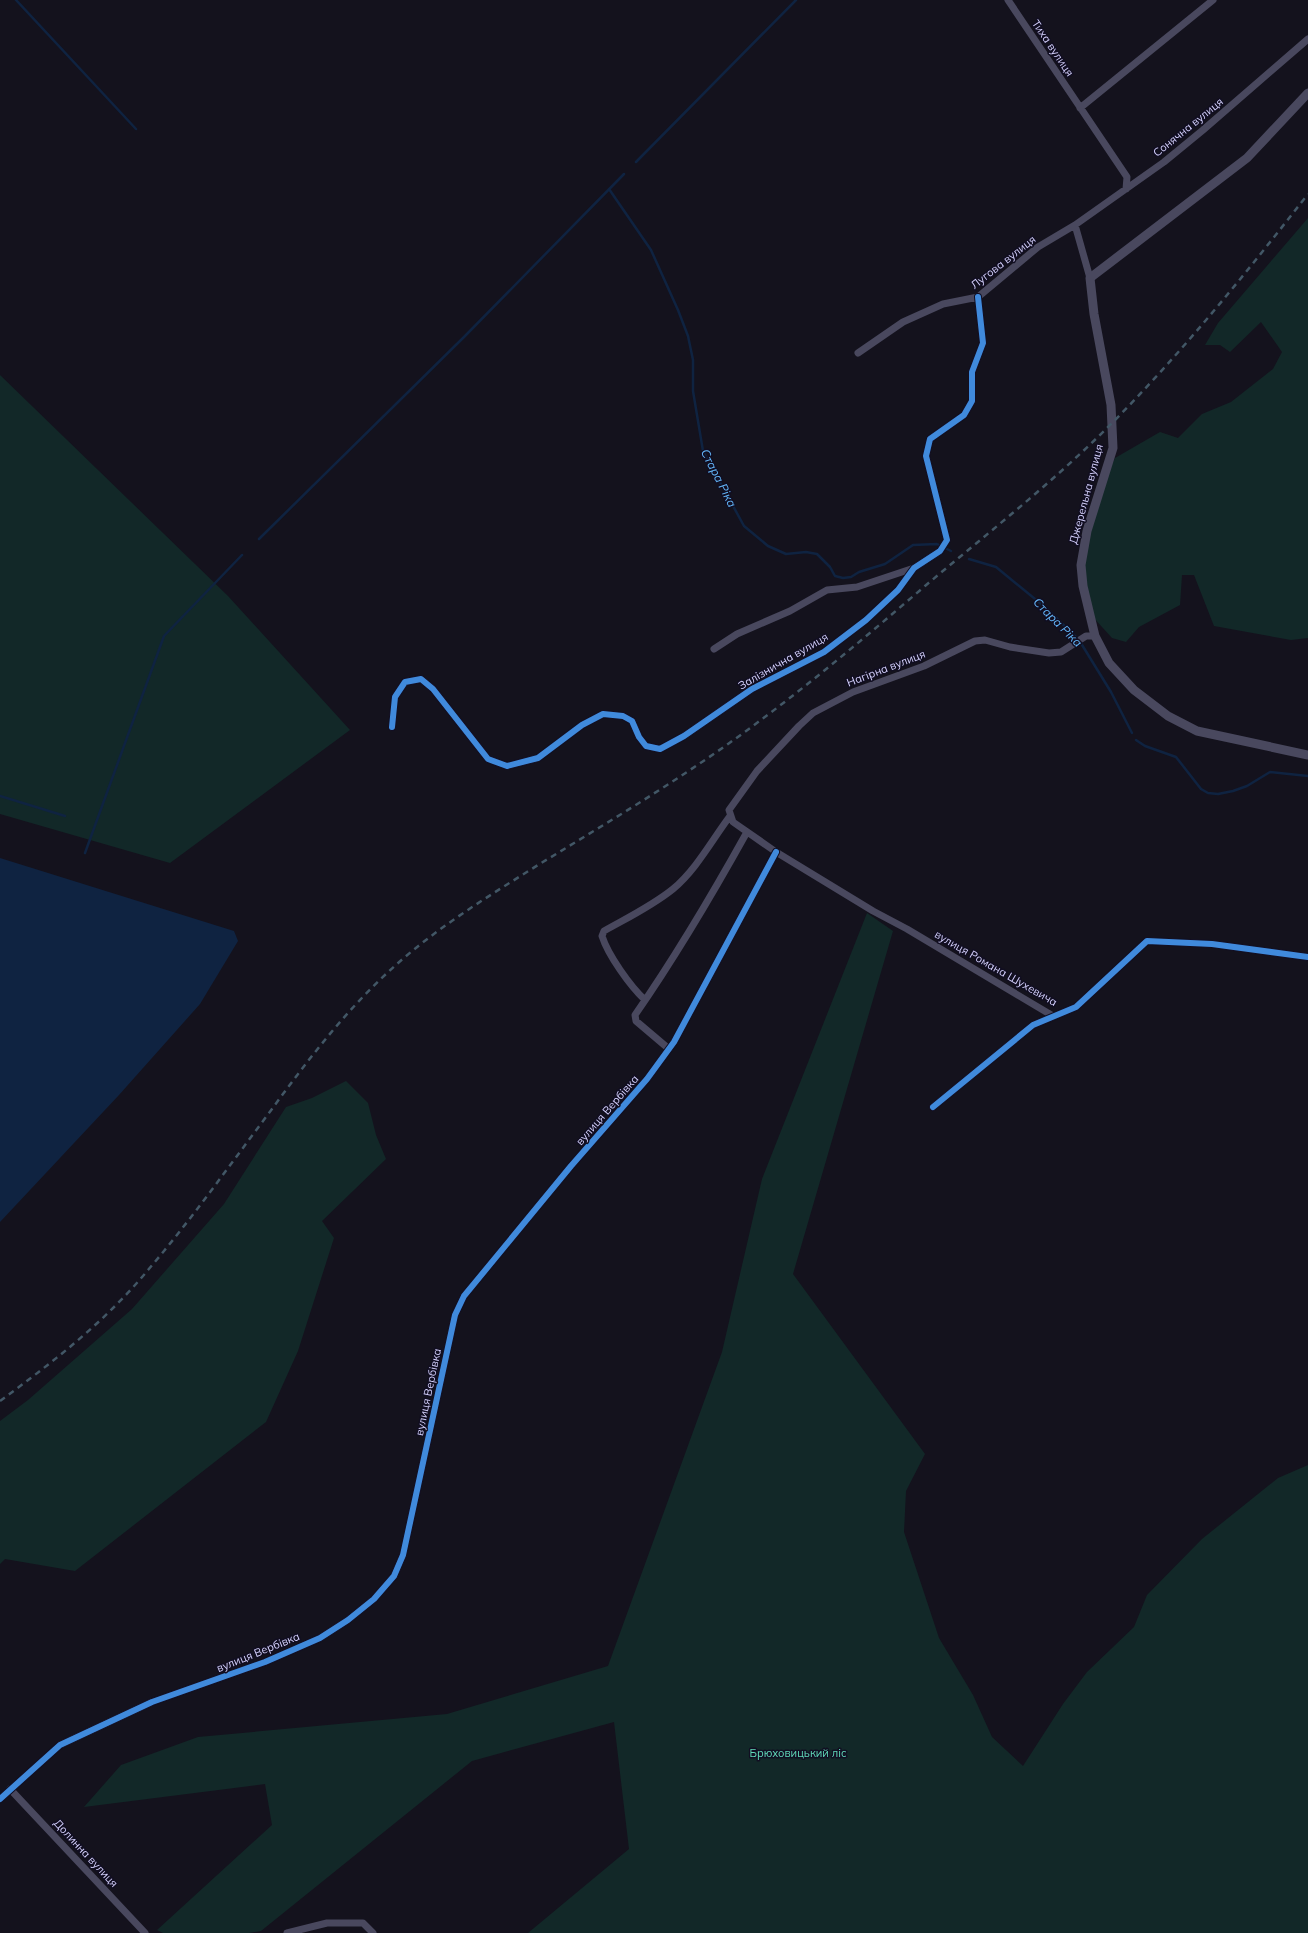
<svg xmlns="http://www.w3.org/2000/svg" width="1308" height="1933" viewBox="0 0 1308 1933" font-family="Mulish,sans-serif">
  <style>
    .green { fill: #122828 }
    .water { fill: #0f2341 }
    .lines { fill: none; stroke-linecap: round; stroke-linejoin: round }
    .stream { stroke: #0f2341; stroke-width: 2.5 }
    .minor { stroke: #49485e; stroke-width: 7 }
    .tertiary { stroke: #49485e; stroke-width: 9 }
    .rail { stroke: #425766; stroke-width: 2.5; stroke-dasharray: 6 5; stroke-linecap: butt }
    .cycleway-casing { stroke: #110e22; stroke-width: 8 }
    .cycleway { stroke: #408adc; stroke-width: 6 }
    .labels { text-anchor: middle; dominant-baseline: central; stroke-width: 3; stroke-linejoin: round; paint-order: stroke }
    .street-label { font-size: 11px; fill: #d5d1fd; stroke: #110e22 }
    .park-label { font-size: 11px; fill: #60dab9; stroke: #110e22 }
    .water-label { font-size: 12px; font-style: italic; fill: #63b6f9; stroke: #110e22 }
  </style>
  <rect width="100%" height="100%" fill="#14121d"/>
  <!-- green -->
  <path class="green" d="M1308,218V638L1291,640L1214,626L1194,575H1182L1180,605L1139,627L1126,642L1112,638L1092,616L1081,566L1102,486L1115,458L1160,432L1178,438L1202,414L1231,402L1273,369L1282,352L1261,322L1230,352L1220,345H1205L1218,323Z
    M0,375L228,596L350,730L170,863L0,814Z
    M867,913L893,931L793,1274L925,1454L906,1491L904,1532L939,1638L973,1695L992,1737L1023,1766L1063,1704L1087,1672L1134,1627L1147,1595L1202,1539L1278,1478L1308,1465V1933H528L629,1849L614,1722L472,1761L261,1931L249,1933H163L157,1930L272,1825L265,1784L84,1807L121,1765L198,1737L447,1714L608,1666L722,1352L762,1179Z
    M346,1081L368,1103L376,1135L386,1159L322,1221L334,1238L298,1351L266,1422L75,1571L5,1559L0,1564V1421L28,1400L132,1309L224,1204L286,1107L312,1098Z"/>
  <!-- water -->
  <path class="water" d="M0,858L234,931L238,941L200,1004L119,1095L0,1222Z"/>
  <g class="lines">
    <!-- stream -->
    <path class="stream" d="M16,0L136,129
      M636,162L796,0
      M609,189L651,250L678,310L688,336L693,360V391L703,451L744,526L768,546L786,554L806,552L817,554L830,567L835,576L843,578L851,577L859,572L885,564L913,545L937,544L951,551
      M259,539L465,336L624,174
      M969,559L996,567L1046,608L1079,640L1111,692L1132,733
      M1136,740L1145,746L1176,757L1201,789L1208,793L1218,794L1233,791L1247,786L1270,772L1308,776
      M0,796L65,816
      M85,853L164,636L242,555"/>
    <!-- minor -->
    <path class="minor" d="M1008,0L1127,177L1126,189
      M1080,108L1213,0
      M1075,225L1090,278
      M858,353L903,322L943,304L978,297L1038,247L1075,225L1164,162L1203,130L1308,39
      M714,649L737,634L790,611L827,590L857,587L914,568
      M392,727L395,697L405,682L421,679L433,689L488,759L507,766L538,758L582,725L603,714L623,716L632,721L639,737L646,746L660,749L684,736L752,689L824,652L866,620L898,590L914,568L940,551L947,540L926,456L930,439L964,415L972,401V372L983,343L978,297
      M645,1000C630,986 608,955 602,936L604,931C627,918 652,906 673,889C696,870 712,840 730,816
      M1053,1016L907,929L873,911L776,852L733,822L729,810L757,771L799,726L813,713L853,692L924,666L975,641L985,640L1010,647L1049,653L1061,652L1086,636H1095
      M669,1049L636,1021L635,1015C676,956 712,895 747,832
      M933,1107L1033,1025L1076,1007L1147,941L1212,944L1308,957
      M10,1789L145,1933
      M0,1799L60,1745L152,1702L265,1662L320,1638L348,1620L374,1599L394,1576L403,1555L455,1315L464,1296L571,1166L647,1079L674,1042L776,852
      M287,1933L327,1923H363L373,1933"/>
    <!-- tertiary -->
    <path class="tertiary" d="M1308,93L1247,158L1090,278L1094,314L1111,405L1113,448L1087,531L1081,565L1083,586L1095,636L1109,663L1134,690L1168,716L1197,731L1308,755"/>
    <!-- rail -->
    <path class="rail" d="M0,1401C53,1362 106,1321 148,1270C191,1220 229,1166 269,1113C310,1057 351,1003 405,957C446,922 492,894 538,865C602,826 667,787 728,744C797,695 861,641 925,586C989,532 1056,480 1115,420C1184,350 1247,272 1308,194"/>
    <defs>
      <path id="cycleway" d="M392,727L395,697L405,682L421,679L433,689L488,759L507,766L538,758L582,725L603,714L623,716L632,721L639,737L646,746L660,749L684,736L752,689L824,652L866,620L898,590L914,568L940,551L947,540L926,456L930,439L964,415L972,401V372L983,343L978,297
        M933,1107L1033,1025L1076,1007L1147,941L1212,944L1308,957
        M0,1799L60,1745L152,1702L265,1662L320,1638L348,1620L374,1599L394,1576L403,1555L455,1315L464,1296L571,1166L647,1079L674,1042L776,852"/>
    </defs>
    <!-- cycleway casing -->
    <use href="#cycleway" class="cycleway-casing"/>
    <!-- cycleway -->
    <use href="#cycleway" class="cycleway"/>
  </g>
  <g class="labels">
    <!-- street labels -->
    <g class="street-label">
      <text transform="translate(1053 48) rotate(56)">Тиха вулиця</text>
      <text transform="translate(1188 127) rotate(-39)">Сонячна вулиця</text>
      <text transform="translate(1003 262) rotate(-38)">Лугова вулиця</text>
      <text transform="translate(1086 494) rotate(-75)">Джерельна вулиця</text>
      <text transform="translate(783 661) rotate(-30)">Залізнична вулиця</text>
      <text transform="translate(886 668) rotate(-21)">Нагірна вулиця</text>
      <text transform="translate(996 968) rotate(30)">вулиця Романа Шухевича</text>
      <text transform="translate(607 1110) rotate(-49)">вулиця Вербівка</text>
      <text transform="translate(428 1392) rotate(-78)">вулиця Вербівка</text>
      <text transform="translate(258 1652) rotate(-22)">вулиця Вербівка</text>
      <text transform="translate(86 1853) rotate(47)">Долинна вулиця</text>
    </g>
    <!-- park labels -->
    <g class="park-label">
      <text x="798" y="1753">Брюховицький ліс</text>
    </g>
    <!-- water labels -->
    <g class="water-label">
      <text transform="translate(719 478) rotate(63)">Стара Ріка</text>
      <text transform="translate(1058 622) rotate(45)">Стара Ріка</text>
    </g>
  </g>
</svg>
